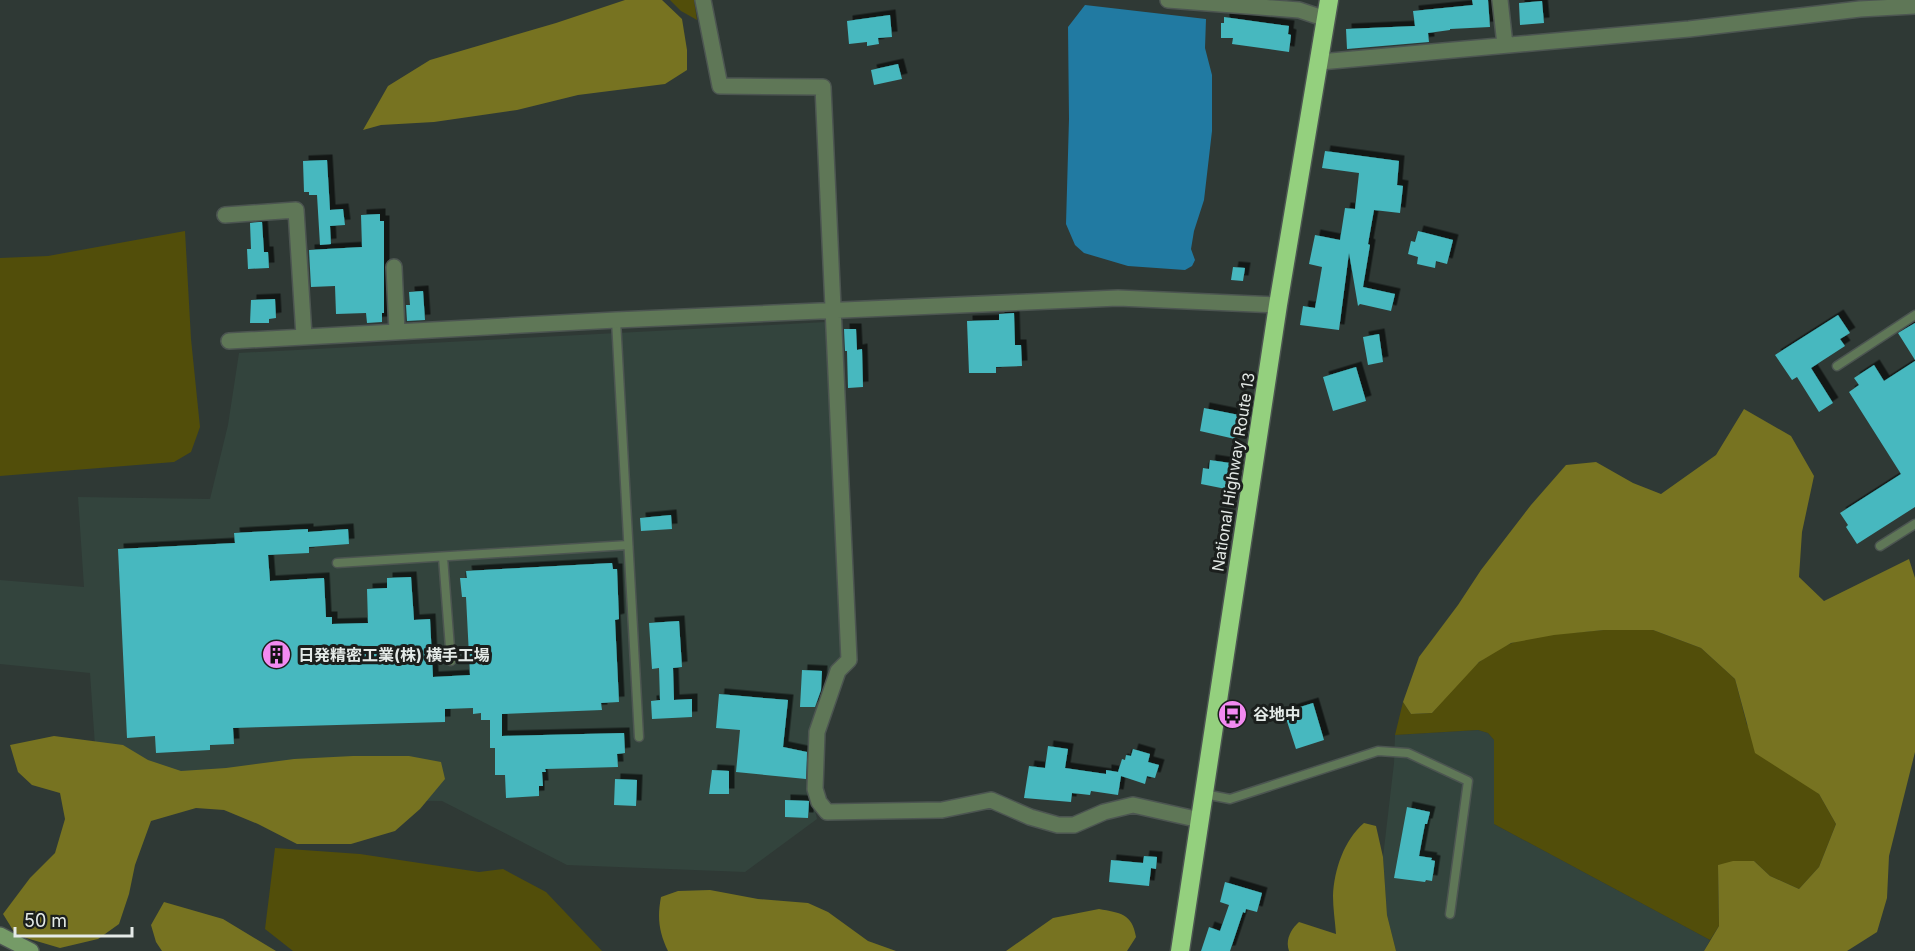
<svg xmlns="http://www.w3.org/2000/svg" width="1915" height="951" viewBox="0 0 1915 951" font-family="Inter,'Noto Sans JP',sans-serif">
  <style>
    .built { fill: #33443d }
    .green { fill: #524e0a }
    .forest { fill: #777321 }
    .water { fill: #217aa2 }
    .building { fill: #47b8bf; filter: url(#shadow) }
    .lines { fill: none; stroke-linecap: round; stroke-linejoin: round }
    .lane-casing { stroke: #4c5551; stroke-width: 11 }
    .street-casing { stroke: #4c5551; stroke-width: 18 }
    .secondary-casing { stroke: #4c5551; stroke-width: 18 }
    .highway-casing { stroke: #4c5551; stroke-width: 21 }
    .lane { stroke: #5f7757; stroke-width: 8 }
    .street { stroke: #5f7757; stroke-width: 15 }
    .secondary { stroke: #759b67; stroke-width: 15 }
    .highway { stroke: #94d07e; stroke-width: 18 }
    .labels { text-anchor: middle; dominant-baseline: central; stroke-width: 6; stroke-linejoin: round; paint-order: stroke }
    .street-label { font-size: 16px; fill: #e4eae7; stroke: #1b1f1d }
    .poi-label { font-size: 16px; font-weight: bold; fill: #e4eae7; stroke: #1b1f1d; text-anchor: start }
  </style>
  <defs>
    <filter id="shadow"><feDropShadow dx="5.5" dy="-5.5" stdDeviation="0" flood-color="#0009"/></filter>
  </defs>
  <rect width="100%" height="100%" fill="#2f3935"/>
  <!-- built -->
  <path class="built" d="M826,322L843,655L810,788L817,819L745,872L567,865L442,801L214,799L98,790L90,673L0,664V580L84,587L78,497L210,499L228,425L239,353Z
    M1478,730L1488,733L1494,740V824L1710,940L1704,951H1396L1387,915L1383,857L1394,763L1395,735Z"/>
  <!-- green -->
  <path class="green" d="M670,0H694L697,20L681,11Z
    M185,231L191,339L200,427L191,452L174,462L0,476V258L48,256Z
    M1604,630H1653L1701,648L1735,679L1747,725L1819,794L1836,824L1819,867L1799,889L1770,876L1754,861L1718,865L1719,926L1710,940L1494,824V740L1488,733L1478,730L1395,735L1403,702L1411,714L1432,713C1454,687 1478,655 1512,643C1538,633 1576,633 1604,630Z
    M275,848L360,854L479,872L503,869L546,892L602,951H293L265,929Z"/>
  <!-- forest -->
  <path class="forest" d="M625,0H662L682,19L687,50V70L665,84L578,95L517,110L434,122L381,125L363,130L388,86L430,60L556,23Z
    M1744,409L1791,436L1814,476L1802,532L1799,577L1824,601L1909,559L1915,578V752L1889,856L1887,898L1877,932L1847,951H1704L1719,926L1718,865L1733,861H1754L1770,876L1799,889L1819,867L1836,824L1819,794L1755,753L1735,679L1701,648L1653,630H1604L1554,635L1511,643L1479,662L1432,713L1411,714L1403,702L1419,657L1458,605L1481,570L1531,505L1566,465L1596,462L1633,483L1661,494L1716,455Z
    M54,736L123,745L148,760L181,771L226,768L294,759L353,756H409L441,762L445,779L420,809L395,831L351,844H297L258,824L224,810L196,808L151,821L135,865L129,894L119,924L98,939L60,948L16,935L3,914L30,878L55,853L65,819L60,793L32,785L18,772L10,745Z
    M1364,823L1376,826L1383,857L1387,915L1396,951H1289C1285,940 1291,929 1299,922L1336,934C1335,921 1333,908 1333,896C1334,870 1344,840 1364,823Z
    M710,890L758,899L808,903L828,912L868,941L896,951H668C659,932 657,918 661,897L678,891Z
    M164,902L223,919L276,951H162L156,942L151,925Z
    M1099,909C1120,913 1132,913 1136,937L1127,951H1006L1053,918Z"/>
  <!-- water -->
  <path class="water" d="M1085,5L1206,19L1205,48L1212,75V131L1204,200L1194,231L1191,249L1195,260L1192,266L1185,270L1128,266L1084,253L1075,245L1066,224L1069,119L1068,27Z"/>
  <!-- building -->
  <path class="building" d="M1472,0H1488L1490,27L1450,29V30L1428,33L1429,42L1347,49L1346,29L1415,26L1413,11L1473,5Z
    M1542,1L1544,23L1520,25L1519,3Z
    M890,15L892,37L878,38L879,44L867,46V42L849,44L847,21Z
    M1224,17L1289,26L1288,34L1291,35L1289,52L1232,44L1233,38H1221V23H1224Z
    M898,64L902,79L874,85L871,70Z
    M1325,151L1399,161L1397,185L1403,186L1400,213L1374,210L1368,244L1370,245L1363,287L1395,294L1391,311L1360,304L1358,306L1349,253L1339,330L1300,325L1303,306L1315,308L1322,267L1309,264L1315,235L1340,240L1345,208L1355,209L1359,173L1322,168Z
    M327,160L330,210L343,209L345,225L330,226L331,244L320,245L317,195H309V192H304L303,161Z
    M380,214V221H384V313H382V322L367,323L366,313L336,314L335,286L311,287L309,250L362,247L361,215Z
    M259,222H262L264,252H268L269,268L248,269L247,249H251L250,223Z
    M1418,231L1453,240L1447,264L1436,261L1435,268L1417,264L1418,257L1408,254L1411,241L1415,242Z
    M1233,267L1245,268L1243,281L1231,280Z
    M423,291L425,320L407,321L406,305H410L409,292Z
    M275,299L276,318L269,319V323H250L251,300Z
    M1014,313L1015,345H1021L1022,366L996,367V373H969L967,321L999,320V314Z
    M1838,315L1850,333L1840,339L1845,346L1811,368L1833,403L1819,412L1797,377L1792,380L1775,355Z
    M1915,323V360L1898,333Z
    M844,329H856L857,350L862,349L863,387L848,388L847,351H845Z
    M1379,334L1383,362L1368,365L1363,337Z
    M1915,361V507L1857,544L1846,527L1848,525L1840,513L1901,474L1849,392L1859,385L1854,378L1874,365L1884,381Z
    M1356,367L1366,401L1333,411L1323,377Z
    M1204,408L1239,415L1235,439L1200,431Z
    M1210,460L1230,463L1226,489L1201,484L1203,468L1209,469Z
    M671,515L672,529L641,531L640,518Z
    M308,529V532L348,529L349,544L309,547V553L268,555L270,581L324,578L326,617H332V624L368,623L367,589L387,588V578L411,577L414,620L430,619L433,677L470,675L466,597H462L460,578H467L466,571L612,563L613,569H617L619,619L615,620L619,702L601,703L602,710L502,714V736L624,733L625,753L617,754L618,767L545,769L546,772H542L543,786H539V796L506,798L505,775H495V748H490V720H481V713L473,714V708L445,709V722L233,728L234,744L210,745V750L156,753L155,736L127,738L118,549L235,543L234,533Z
    M679,621L682,667L673,668L674,700L692,699V717L652,719L651,701L660,700L659,668L652,669L649,623Z
    M802,670L822,671L821,690L815,707H800Z
    M719,694L788,700L783,747L807,752L806,779L736,772L740,730L716,728Z
    M1313,703L1324,740L1296,749L1284,712Z
    M1048,746L1068,749L1065,768L1106,774V770L1118,772L1122,759L1125,760L1126,755L1131,756L1133,749L1150,754L1148,762L1159,765L1155,778L1147,776L1145,784L1121,776L1118,795L1091,791L1090,795L1072,793L1071,802L1024,798L1029,766L1045,768Z
    M712,770L729,771V794H709Z
    M615,779L637,780L636,806L614,805Z
    M785,800L809,801L808,818L785,817Z
    M1407,807L1430,812L1427,824H1425L1419,856L1432,858L1431,860L1435,861L1432,881L1426,880L1425,882L1394,878Z
    M1144,856L1157,857L1156,869L1151,868L1149,886L1109,882L1111,860L1143,863Z
    M1225,882L1262,893L1257,912L1246,909L1245,913L1243,912L1230,951H1201L1209,927L1220,931L1229,905L1220,902Z"/>
  <g class="lines">
    <defs>
      <path id="lane" d="M616,320L639,737
        M1837,366L1915,315
        M1880,546L1915,524
        M443,557L451,661
        M337,563L628,545
        M1204,794L1230,799L1378,751L1408,753L1468,781L1450,914"/>
      <path id="street" d="M703,0L720,86L823,87L849,660L838,671L817,732L815,789L819,802L827,812L942,810L991,800L1030,817L1058,825H1074L1104,812L1133,805L1200,820
        M1168,0L1299,10L1326,19
        M1500,0L1505,45
        M1320,62L1689,29L1860,9L1915,6
        M225,215L296,210L304,336
        M394,267L397,332
        M229,341L616,320L1118,298L1278,305"/>
      <path id="secondary" d="M0,935L31,951"/>
      <path id="highway" d="M1180,951L1278,305L1329,0"/>
    </defs>
    <!-- lane casing -->
    <use href="#lane" class="lane-casing"/>
    <!-- street casing -->
    <use href="#street" class="street-casing"/>
    <!-- secondary casing -->
    <use href="#secondary" class="secondary-casing"/>
    <!-- highway casing -->
    <use href="#highway" class="highway-casing"/>
    <!-- lane -->
    <use href="#lane" class="lane"/>
    <!-- street -->
    <use href="#street" class="street"/>
    <!-- secondary -->
    <use href="#secondary" class="secondary"/>
    <!-- highway -->
    <use href="#highway" class="highway"/>
  </g>
  <!-- icons -->
  <defs>
    <symbol id="building-disc" viewBox="-11 -11 22 22"><circle r="9.5" fill="#f38af1" stroke="#1b1f1d"/><path d="M-4-6H4V6H1V3H-1V6H-4ZM-2.5-4.3h1.7v1.8h-1.7ZM.8-4.3h1.7v1.8H.8ZM-2.5-1h1.7V.8h-1.7ZM.8-1h1.7V.8H.8Z" fill="#111"/></symbol>
    <symbol id="bus-disc" viewBox="-11 -11 22 22"><circle r="9.5" fill="#f38af1" stroke="#1b1f1d"/><path d="M-5-6H5V4H4V6H2V4H-2V6H-4V4H-5ZM-3.5-4V0h7V-4ZM-3.5 1.2v1.5H-2V1.2ZM2 1.2v1.5H3.5V1.2Z" fill="#111"/></symbol>
  </defs>
  <g fill-rule="evenodd">
    <use href="#building-disc" x="260" y="638" width="33" height="33"/>
    <use href="#bus-disc" x="1216" y="698" width="33" height="33"/>
  </g>
  <g class="labels">
    <!-- street labels -->
    <g class="street-label">
      <text transform="translate(1233 472) rotate(-81)">National Highway Route 13</text>
    </g>
    <!-- poi labels -->
    <g class="poi-label">
      <text x="298" y="655">日発精密工業(株) 横手工場</text>
      <text x="1253" y="714">谷地中</text>
    </g>
  </g>
  <!-- scale -->
  <path d="M15 927v9h117v-9" fill="none" stroke="#e4eae7" stroke-width="3"/>
  <text x="24" y="927" font-size="18" fill="#e4eae7" stroke="#1b1f1d" stroke-width="4.5" paint-order="stroke">50 m</text>
</svg>
